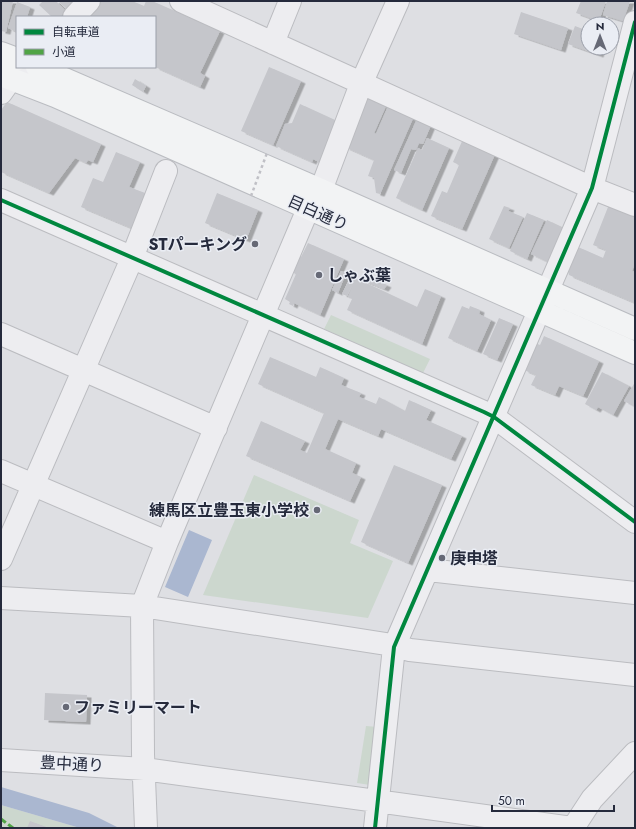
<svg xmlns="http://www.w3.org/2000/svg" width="636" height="829" viewBox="0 0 636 829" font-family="Jost,'Noto Sans JP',sans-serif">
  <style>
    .green { fill: #ccd7ce }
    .water { fill: #aab7d0 }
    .building { fill: #c5c6cb; filter: url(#shadow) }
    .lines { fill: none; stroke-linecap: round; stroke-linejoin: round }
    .minor-casing { stroke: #bbbcc0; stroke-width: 24 }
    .major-casing { stroke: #babcc1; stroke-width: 24 }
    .minor { stroke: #ededf0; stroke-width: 22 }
    .major { stroke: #f2f3f4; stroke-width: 22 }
    .path-bridge { stroke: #c0c0c6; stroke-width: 2.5; stroke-dasharray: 3 3; stroke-linecap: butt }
    .quiet { stroke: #50a445; stroke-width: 3; stroke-dasharray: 6 3; stroke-linecap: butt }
    .cycleway-casing { stroke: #eaedf4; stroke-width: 6 }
    .cycleway { stroke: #00873e; stroke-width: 4 }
    .poi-dot { fill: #666976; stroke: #eaedf4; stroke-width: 1.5 }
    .labels { text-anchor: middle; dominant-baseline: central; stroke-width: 3; stroke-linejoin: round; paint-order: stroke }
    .street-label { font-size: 16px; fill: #252a3c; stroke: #eaedf4 }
    .poi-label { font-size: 16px; font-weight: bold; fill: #252a3c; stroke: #eaedf4; text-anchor: start }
  </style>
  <defs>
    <filter id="shadow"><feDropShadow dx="4.5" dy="2.5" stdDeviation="0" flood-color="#0004"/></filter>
  </defs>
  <rect width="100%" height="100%" fill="#dedfe3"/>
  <!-- green -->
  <path class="green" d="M331,315L430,359L423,373L324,329Z
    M254,475L359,520L350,543L393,561L368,618L203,595Z
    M366,726L378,727L370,785L357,783Z
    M1,805L80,828H1Z"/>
  <!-- water -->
  <path class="water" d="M189,530L212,540L188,597L165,587Z
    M1,787L89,813L119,828H80L1,805Z"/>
  <!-- building -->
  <path class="building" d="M1,1H13L6,32L1,31Z
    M43,1H56L66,11L60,17H52L39,5Z
    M58,1H75L67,9Z
    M101,1H132L144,6L146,1H152L220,31L200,73L205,76L200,87L155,67V17H86Z
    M581,1H606L599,21L576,13Z
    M607,1H630L623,21L603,15Z
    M17,2L30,7L27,17H17V32L8,28Z
    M521,12L568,28L561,50L514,34Z
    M575,26L588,31V48H601L599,55L568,44Z
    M269,67L301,81L273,145L241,131Z
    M135,79L146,86L143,92L132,85Z
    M367,97L386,106L374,133L376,134L389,104L414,116L380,194L376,193L374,178L368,176L374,160L345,147Z
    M7,102L101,144L93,162L88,160L86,163L75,158L49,193L1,172V110Z
    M300,104L337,121L319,162L313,159L312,162L276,146L285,124L292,123Z
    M417,119L431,125L423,144L419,143L416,150L411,149L401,173L394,170Z
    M427,138L449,148L422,210L396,198L418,148L422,150Z
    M463,139L496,152L462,229L431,216L442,191L447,193L459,165L453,162Z
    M116,152L140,162L129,187L145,193L143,199L148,201L136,230L81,207L93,178L103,182Z
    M217,193L258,210L246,240L205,223Z
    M504,206L510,208L508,211L523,217L509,248L489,239Z
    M614,206L635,215V263L632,271L635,272V303L569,275L568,271L578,247L603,258L606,250L593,245L608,207Z
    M527,213L544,220L527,259L510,251Z
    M547,220L566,229L550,263L531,254Z
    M308,243L344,259L320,315L294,303L293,306L289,304L290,302L285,299L296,274L290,271L297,256L301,257Z
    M341,271L346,273L338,293L332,290Z
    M351,276L417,307L425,289L441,296L422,344L347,310L352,299L348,297L353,284L347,296L342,294Z
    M366,276L387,285L384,289L364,281Z
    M462,306L469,309L470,306L480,310L479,314L491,320L477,351L448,338Z
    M499,318L513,324L497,360L483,354Z
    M544,336L599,361L583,396L559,386L555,395L531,385L536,375L524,370L535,343L540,345Z
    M270,357L316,377L320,367L344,378L341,385L361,393L359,397L376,404L379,397L405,411L409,400L431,410L426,420L462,436L451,459L381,429L378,436L338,419L325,449L356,463L352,473L361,477L350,501L246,456L261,421L305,441L300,450L307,453L324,413L258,384Z
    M602,372L629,386L613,415L598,407L596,410L585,404Z
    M635,382V407L624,401Z
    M394,465L442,485L408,563L361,542Z
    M474,552H479L478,559H474Z
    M45,693L87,695L86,722L44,720Z
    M30,821L49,828H27Z"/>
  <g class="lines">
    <defs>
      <path id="minor" d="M181,1L592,188L635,205
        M74,17L89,1
        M273,43L290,1
        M1,93L11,79L25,67
        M321,190L361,84L398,1
        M1,200L484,412L494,417L635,522
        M1,334L216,428
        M1,471L167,542
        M1,559L130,263L166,171
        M428,570L635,593
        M1,598L142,606L386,644L410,650L635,675
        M1,760L144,769L572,828
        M146,828L143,754L142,606L167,542L308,209
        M375,828L394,647L592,188L635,22
        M573,828L592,799L635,753"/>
      <path id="major" d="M1,53L17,59
        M37,67L321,190L635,329
        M1,75L55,96L635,353"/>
    </defs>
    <!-- minor casing -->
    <use href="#minor" class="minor-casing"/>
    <!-- major casing -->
    <use href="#major" class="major-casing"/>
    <!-- minor -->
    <use href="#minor" class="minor"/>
    <!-- major -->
    <use href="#major" class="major"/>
    <!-- path-bridge -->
    <path class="path-bridge" d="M251,196L267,153"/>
    <!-- quiet -->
    <path class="quiet" d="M1,819L13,828"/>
    <defs>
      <path id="cycleway" d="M1,200L484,412L494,417L635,522
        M375,828L394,647L592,188L635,22"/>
    </defs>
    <!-- cycleway casing -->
    <use href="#cycleway" class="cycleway-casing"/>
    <!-- cycleway -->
    <use href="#cycleway" class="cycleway"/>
  </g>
  <!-- markers -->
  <g class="poi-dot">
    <circle cx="255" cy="244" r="4"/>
    <circle cx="319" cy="275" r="4"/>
    <circle cx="317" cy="510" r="4"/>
    <circle cx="442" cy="558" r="4"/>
    <circle cx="66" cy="707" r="4"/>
  </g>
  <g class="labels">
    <!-- street labels -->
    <g class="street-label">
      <text transform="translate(318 213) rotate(24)">目白通り</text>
      <text transform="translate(72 764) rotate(3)">豊中通り</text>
    </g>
    <!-- poi labels -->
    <g class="poi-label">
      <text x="247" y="244" text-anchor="end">STパーキング</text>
      <text x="327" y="275">しゃぶ葉</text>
      <text x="309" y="510" text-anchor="end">練馬区立豊玉東小学校</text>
      <text x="450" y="558">庚申塔</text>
      <text x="74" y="707">ファミリーマート</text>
    </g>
  </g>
  <!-- border -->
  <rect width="636" height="829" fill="none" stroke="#252a3c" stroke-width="4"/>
  <!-- legend -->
  <rect x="16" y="16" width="140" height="52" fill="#eaedf4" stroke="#9b9faa"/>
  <rect x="24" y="29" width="20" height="6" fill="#00873e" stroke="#9b9faa"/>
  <text x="52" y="36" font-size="12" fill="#252a3c">自転車道</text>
  <rect x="24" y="49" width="20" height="6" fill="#50a445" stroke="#9b9faa"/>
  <text x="52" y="56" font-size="12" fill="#252a3c">小道</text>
  <!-- north arrow -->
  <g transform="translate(600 36)"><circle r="19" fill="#eaedf4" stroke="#9b9faa"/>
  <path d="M0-3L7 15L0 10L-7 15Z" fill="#666976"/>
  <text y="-6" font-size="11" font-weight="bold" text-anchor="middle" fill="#252a3c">N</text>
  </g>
  <!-- scale -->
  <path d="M492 805v6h122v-6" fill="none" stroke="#252a3c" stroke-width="2"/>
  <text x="498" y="805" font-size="12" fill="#252a3c" stroke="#eaedf4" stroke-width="3" paint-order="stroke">50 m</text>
</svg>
